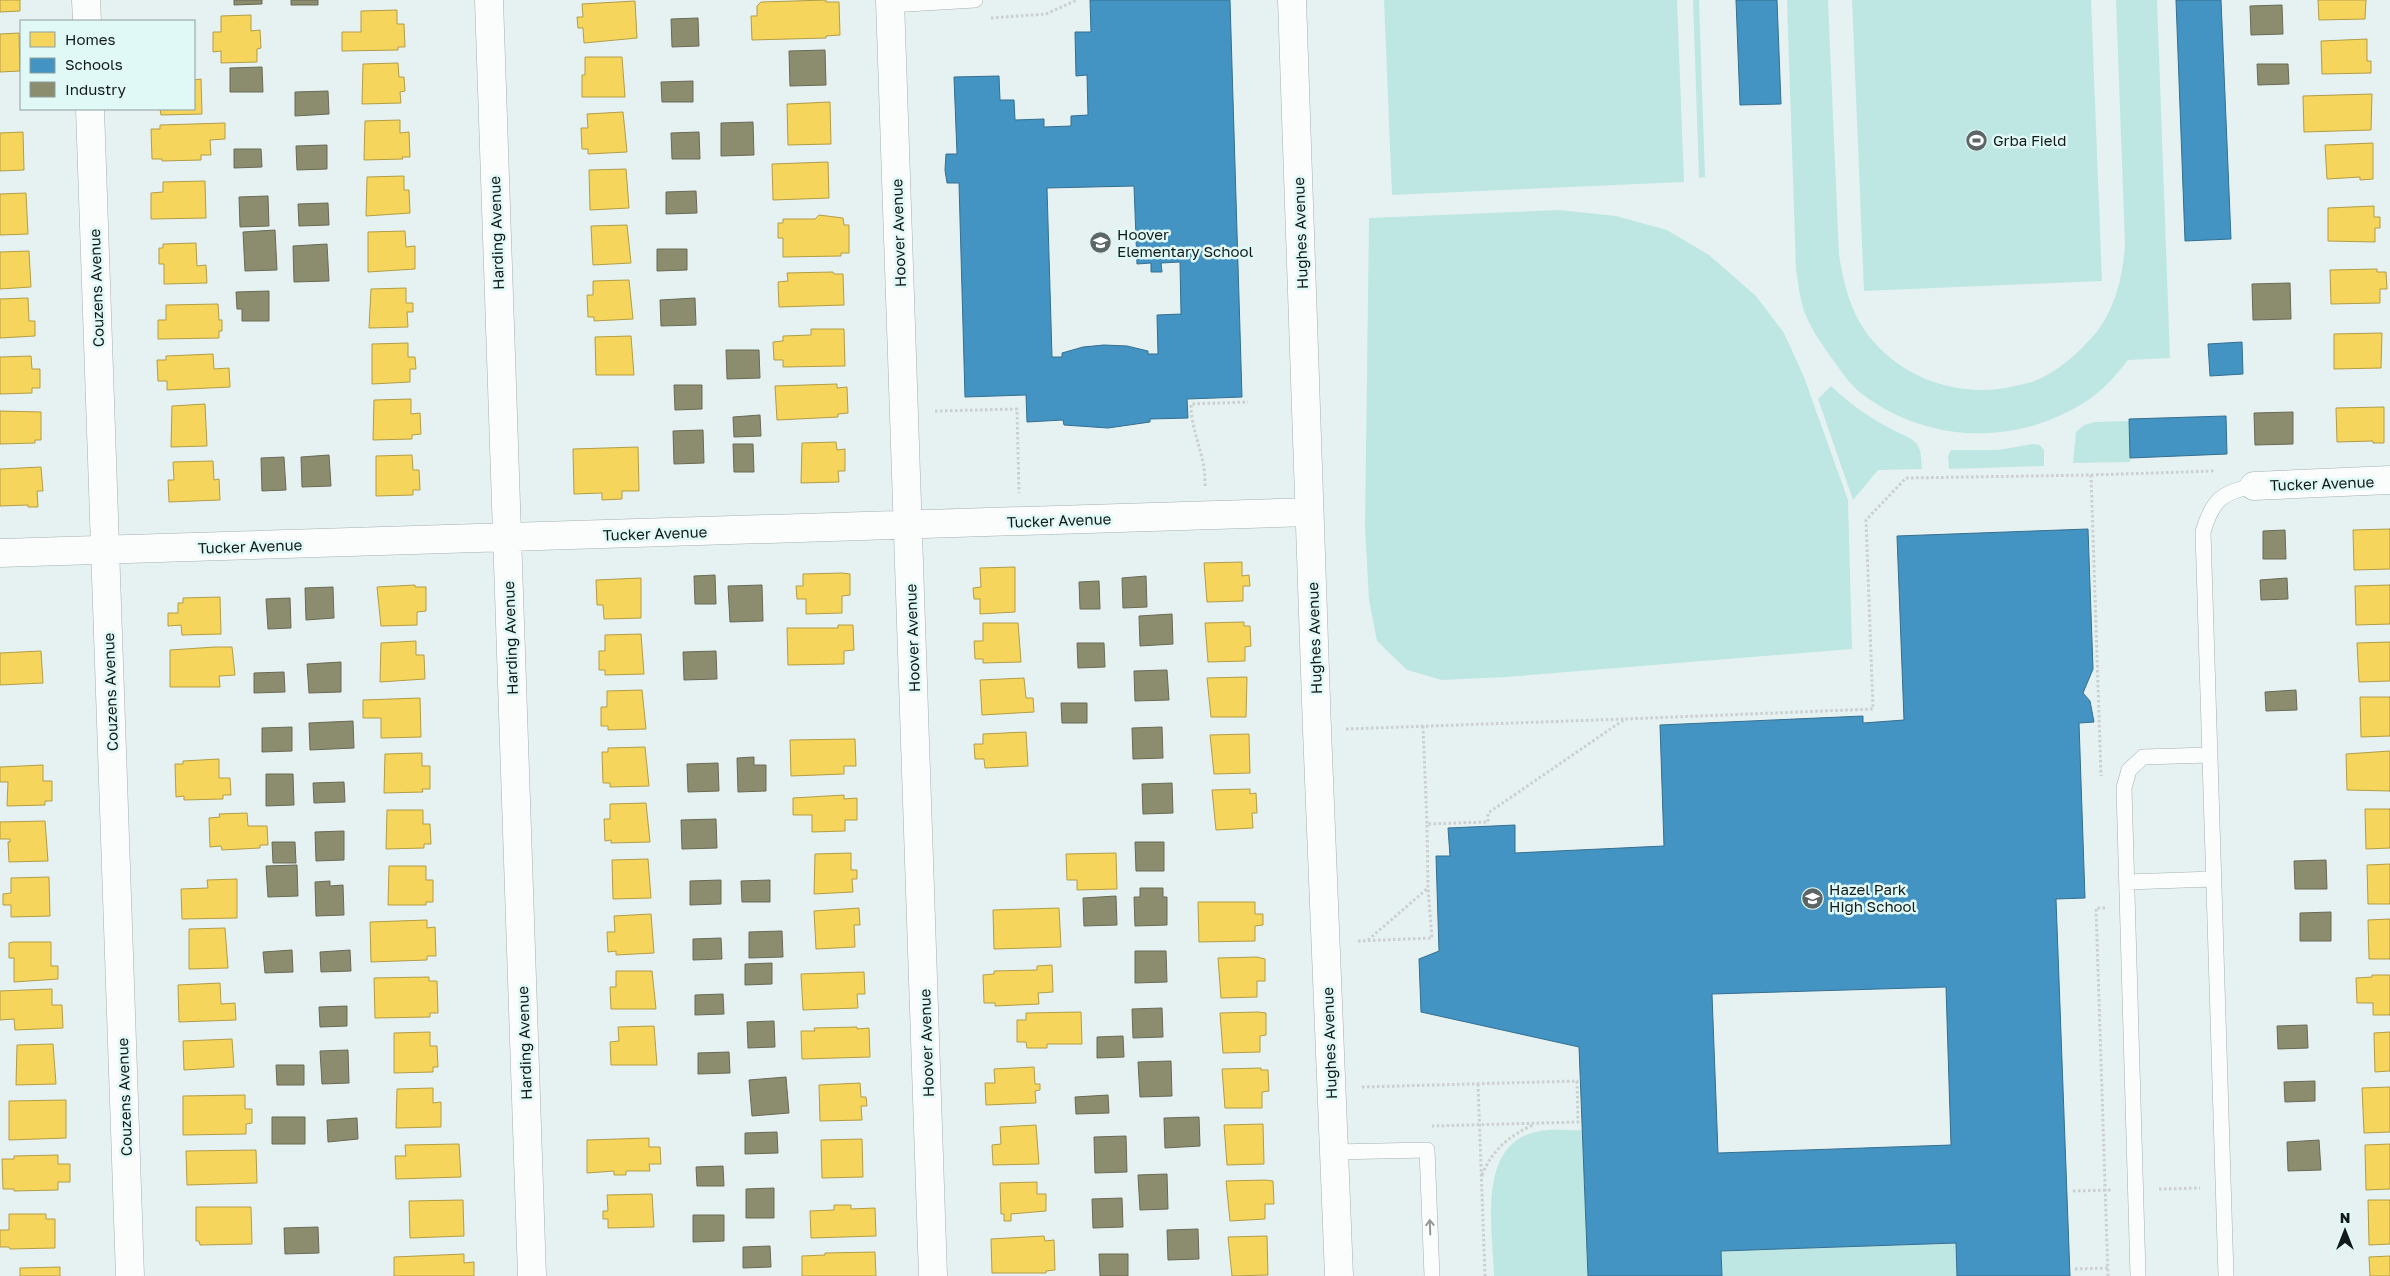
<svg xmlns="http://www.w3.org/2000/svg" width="2390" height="1276" viewBox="0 0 2390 1276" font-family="'Golos Text',sans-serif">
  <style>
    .green { fill: #bee7e3 }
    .homes { fill: #f6d55c; stroke: #b29d48 }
    .schools { fill: #4393c3; stroke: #356f90; fill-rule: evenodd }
    .industry { fill: #8c8c6e; stroke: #686a55 }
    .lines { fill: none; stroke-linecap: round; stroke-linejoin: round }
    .service-casing { stroke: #a5afae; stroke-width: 16 }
    .minor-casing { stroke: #a5afae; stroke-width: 29 }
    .path { stroke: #cbcfce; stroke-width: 3; stroke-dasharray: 2.5 2.5; stroke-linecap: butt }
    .service { stroke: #fbfdfd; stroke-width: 15 }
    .minor { stroke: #fbfdfd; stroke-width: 28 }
    .oneway { stroke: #939797 }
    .labels { text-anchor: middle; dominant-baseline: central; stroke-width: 5; stroke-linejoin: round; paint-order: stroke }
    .poi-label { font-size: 15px; fill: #131b1a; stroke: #e0f8f6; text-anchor: start }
    .street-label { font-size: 15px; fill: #131b1a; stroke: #e0f8f6 }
  </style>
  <rect width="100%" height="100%" fill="#e6f2f2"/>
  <!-- green -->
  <path class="green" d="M1384,0H1677L1684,182L1392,195Z
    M1693,0H1699L1705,177L1699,178Z
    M1787,0H1828L1839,255C1844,286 1852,318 1874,342C1909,382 1964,398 2015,386C2022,384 2030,383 2037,380C2053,373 2067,362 2080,350C2088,341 2098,332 2104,321C2118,297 2123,272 2125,245L2116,0H2157L2170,358L2128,360C2115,376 2103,391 2085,402C2016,446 1928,444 1862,394C1851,386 1841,371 1833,360C1821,343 1807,324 1802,304C1799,293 1798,281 1796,270Z
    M1852,0H2091L2102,281L1864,291Z
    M1559,210L1616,216L1667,230L1709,255L1756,296L1784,333L1804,377L1848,500L1852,649L1506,677L1442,680L1407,670L1377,641L1369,600L1365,527L1369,218Z
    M1831,386C1852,406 1873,420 1899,433C1906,436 1914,439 1918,446C1922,453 1921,462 1922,469L1878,470L1853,500L1818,399Z
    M2129,421L2130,462L2073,463L2076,432L2084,425L2095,422Z
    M2033,444L2040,445L2044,450V466L1949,469L1948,456L1951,450H1998Z
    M1582,1130L1588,1276H1494C1493,1231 1476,1145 1536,1132C1550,1128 1568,1131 1582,1130Z
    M1956,1243L1957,1276H1722L1721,1251Z"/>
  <!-- homes -->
  <path class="homes" d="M0,0H20V11L0,12Z
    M826,0V2H839L840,35L826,36V38L752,40L751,16H757V6L761,2Z
    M2318,0H2366L2365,19L2319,20Z
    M635,1L637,38L584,43L583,28H578L577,17H583L582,4Z
    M397,10V24H404L405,47H398V50L342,51V32H361V11Z
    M251,15V31L260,30L261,48L257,49V62L221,63V51L213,52V32H221V16Z
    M19,33L20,71L0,72V34Z
    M2367,39V61H2371V73L2322,74L2321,41Z
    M585,57H622L625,97H582V75H585Z
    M398,63L399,77H404L405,91L400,92L401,103L362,104L363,64Z
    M201,79L202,114L161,115L160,109H194V80Z
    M2372,94L2371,130L2304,132L2303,96Z
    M830,102L831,144L788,145L787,104Z
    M623,112L627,152L588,154V149H582L581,128H588L587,114Z
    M400,120V133L409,132L410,157H402L403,159L364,160L365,121Z
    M225,123V139L210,140L211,155H201V160L162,161V159H152L151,129H160V125Z
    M23,132L24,170L0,171V133Z
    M2373,143V179L2360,180V177L2327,179L2325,145Z
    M828,162L829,198L773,200L772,164Z
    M626,169L629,208L590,210L589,170Z
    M404,176V190H409L410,213L366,216L367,177Z
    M205,181L206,218L151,219V193L163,192V182Z
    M26,193L28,234L0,235V194Z
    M2374,206V217H2380V228H2375V242L2328,241V208Z
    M819,215L843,218L844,225H849V253H841V256L783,257V238H778V223H783V219H815Z
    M627,225L631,263L593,265L591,226Z
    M405,231L406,247L415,246V269L368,272V232Z
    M196,243L197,266L206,265L207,283L164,284V264H159V248H163V244Z
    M29,251L31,287L0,289V252Z
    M2377,269V272H2386L2387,289H2380V303L2331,304L2330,270Z
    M833,272L834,274H843L844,305L779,307L778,282L788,281L787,273Z
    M629,280L633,319L594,321V317H588L587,295H593V281Z
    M406,288V303H413V312H407L408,327L369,328L371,289Z
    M28,298L29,321H35V336L0,338V299Z
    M218,304L219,320H222V331H219V338L158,339V320H166V305Z
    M811,329H844L845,366L783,367V360H774L773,342L783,341V336L811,335Z
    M2382,333L2381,368L2334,369V334Z
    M631,336L634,375H596L595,337Z
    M408,343V357H415L416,369H410V382L372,384V344Z
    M213,354L214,369L229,368L230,387L167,390V381H158L157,360H166V356Z
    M31,356L32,369H40V388H32V393L0,394V357Z
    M837,384V388L847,387L848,413L838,414V417L777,420L775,386Z
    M411,399V414L420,413L421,434L412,435V439L373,440L374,400Z
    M205,404L207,446L171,447L172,406Z
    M2384,407V443H2373V441L2337,442L2336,408Z
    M0,411L41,412V440H35V443L0,444Z
    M836,442L837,450L845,449V471H838L839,482L801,483L802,443Z
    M638,447L639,491H622V499L602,500V493L574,494L573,449Z
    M412,455L413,470H419L420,490H413V495L376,496V456Z
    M213,461L214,480L219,479L220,500L169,502L168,480H174L173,462Z
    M41,467L43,491H37L38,507H28V505L0,506V469Z
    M2390,529V569L2354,570L2353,530Z
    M1242,562V576L1249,575L1250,586H1243V601L1207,602L1204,563Z
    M1015,567V612L980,614V599H974L973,588L981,587L980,568Z
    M842,573L850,574V595L842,596V613L806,614V599H797L796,586H803V574Z
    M641,578V618L604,619L603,605H597L596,580Z
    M415,585V587H426V611L417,612V625L381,626L377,587Z
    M2390,585V624L2356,625L2355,586Z
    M220,597L221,634L182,635L181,625L168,626V613H178V603H183V598Z
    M1244,622V626H1250L1251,646L1245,647V661L1208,662L1205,623Z
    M983,623H1018L1021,662L983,663V659H975L974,641H983Z
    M838,625H853L854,650L844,651V664L788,665L787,628H838Z
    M641,634L644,674L605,675V670H599V651H605V635Z
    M416,641V655H424L425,679L380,682L381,643Z
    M2390,642V681L2359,682L2357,643Z
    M215,647H232L235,675L219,676L220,687H170V650Z
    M41,651L43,683L0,685V653Z
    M1247,677L1246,717H1211L1207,678Z
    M1024,678L1026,698H1033L1034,712L982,715L980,680Z
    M642,690L646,729L608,730V726H601V707H607V691Z
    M2360,697H2390V736L2361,737Z
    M420,698L421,737L381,738V718H363V700Z
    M1026,732L1028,766L985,768L984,759H975L974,744H983V734Z
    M1249,734L1250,773L1214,774L1210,735Z
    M855,739L856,766H844V774L791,776L790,740Z
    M645,747L649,786L610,787V783H603L602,752H608V748Z
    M2390,751V791L2347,790L2346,754Z
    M422,753V766H430V789H422L423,792L384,793L385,754Z
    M219,759V778H230L231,795H223V799L184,800V796L176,797L175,764H183V761Z
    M43,765V781H52V801H45V805L7,806L8,782H0V767Z
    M1250,789V794L1256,793L1257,813H1252L1253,828L1216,830L1212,790Z
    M844,795V799L857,798V820H845V831L812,832V815H793V798Z
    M646,803L650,842L611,843V840L605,841L604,819H610V804Z
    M2365,809H2390V848L2366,849Z
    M387,810H423V824H430L431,844H424V848L386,849Z
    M247,813L248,826H267L268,845H260V848L222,850L221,846L210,847L209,818L220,817L219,814Z
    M45,821L48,861L9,862L8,842H10V839H0V822Z
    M851,853V870H857V879H852L853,892L814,894L815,854Z
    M1116,853L1117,889L1077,890V880H1067L1066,854Z
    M648,859L651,898L613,899L612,860Z
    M2390,864V904H2368L2367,865Z
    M389,866H426V880H433V902H426V905H388Z
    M49,877L50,916L11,917V905H3V894L11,893V878Z
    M237,879V918L182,919L181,889L208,888L207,880Z
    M1198,902H1255V914H1263V925L1255,926V941L1199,942Z
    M859,908L860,925H854L855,947L816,949L814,911Z
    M1059,908L1061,947L994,949L993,910Z
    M651,914L654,953L616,955V951L608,952L607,932H615L614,916Z
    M2390,919V959H2369L2368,920Z
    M427,920V928L435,927L436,956H427V960L371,962L370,922Z
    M225,928L228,968L189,969V929Z
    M13,942H51V966H58V979L14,982V958H9V943Z
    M1257,957L1265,959V981H1257V997L1221,998L1218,958Z
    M1052,965L1053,992L1038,993L1039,1004L995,1006V1003H984L983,975L994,974V971L1037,970V966Z
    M616,971H652L656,1009H611L610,987H616Z
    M864,972L865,994H857L858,1008L803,1010L801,974Z
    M2372,975H2390V1015H2373V1003H2357L2356,978L2372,977Z
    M429,977V981H437L438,1013H430V1017L375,1018L374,978Z
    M220,983L221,1004L235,1003L236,1020L179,1022L178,985Z
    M52,989V1005H62L63,1028L15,1030L14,1019L0,1020V991Z
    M1081,1012L1082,1044H1047V1048H1027L1026,1042H1017V1020H1026V1013Z
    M1258,1012L1266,1013V1035L1260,1036V1052L1223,1053L1220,1013Z
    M654,1026L657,1065H611L610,1042L619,1041L618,1027Z
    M857,1027V1029L869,1028L870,1057L802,1059L801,1031H815L814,1028Z
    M430,1032V1046H437L438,1067H433V1072L394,1073V1033Z
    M2390,1032V1071L2375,1072L2374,1033Z
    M232,1039L234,1067L184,1070L183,1041Z
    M53,1044L56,1084L16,1085L17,1045Z
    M1034,1067L1035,1084H1040V1090L1035,1091L1036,1103L986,1105L985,1083H995L994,1069Z
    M1261,1068V1070H1268L1269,1091L1262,1092V1108H1225L1222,1069Z
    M860,1083L861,1097H866L867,1106H861L862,1120L820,1121L819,1085Z
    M2390,1087V1132L2364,1133L2362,1088Z
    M433,1088V1103L441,1102V1127L396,1128L397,1089Z
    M245,1095V1109H252V1123L246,1124V1134L183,1135V1096Z
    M66,1100V1138L9,1140V1101Z
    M1263,1124L1264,1164L1227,1165L1224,1125Z
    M1036,1125L1039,1164L993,1165L992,1145L1001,1144L1000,1127Z
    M649,1138V1147H660L661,1164H649L650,1171H626V1175H614V1171L587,1173V1140Z
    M862,1139L863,1177L822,1178L821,1140Z
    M459,1144L461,1177L396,1179L395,1156H406L405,1145Z
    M2390,1144V1189L2366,1190L2365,1145Z
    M256,1150L257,1183L187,1185L186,1151Z
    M58,1155V1164H70V1182H58V1190L14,1191V1189H3L2,1159H14V1156Z
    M1265,1180L1273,1181L1274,1204H1265V1219L1230,1221L1226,1181Z
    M1037,1182V1194H1046V1211L1011,1214V1221H1004V1214H1001L1000,1183Z
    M652,1194L654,1227L608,1228V1219H603V1211H608L607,1195Z
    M463,1200L464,1236L410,1238L409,1201Z
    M2368,1200H2390V1244L2369,1245Z
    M834,1205H851V1209L875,1208L876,1236L811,1238L810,1211L834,1210Z
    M196,1207H251L252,1244L200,1245L199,1241H196Z
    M9,1214H46V1219H55V1248L10,1249L9,1247H0V1230H9Z
    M1044,1236L1045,1241L1054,1240L1055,1270L1046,1271V1273H992L991,1239Z
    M1267,1236L1268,1275L1232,1276L1228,1237Z
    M875,1252L876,1276H802V1256L825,1255V1253Z
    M464,1254V1263L474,1262V1276H394V1257Z
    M2390,1256V1276H2370L2369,1257Z
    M60,1267V1276H20V1268Z"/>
  <!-- schools -->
  <path class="schools" d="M1090,0H1230L1242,397L1187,399L1188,418L1150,419V422L1108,428L1064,425L1063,420L1027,422L1026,395L965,397L959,183H947L945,170L946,154H957L954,77L999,76L1000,100H1014L1015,120L1044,119V127L1071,126V116L1088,115L1087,75L1076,76L1075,32H1091ZM1134,186L1137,264L1151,263V272H1162L1161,263L1180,262L1181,314L1157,315L1158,354H1148V351L1127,346L1104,345L1083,347L1062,353V357H1052L1047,188Z
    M1736,0H1777L1781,104L1740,105Z
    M2176,0H2221L2231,239L2185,241Z
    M2242,342L2243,374L2210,376L2208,344Z
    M2226,416L2227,454L2130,458L2129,419Z
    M2088,529L2093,669L2083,693L2090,701L2094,722L2079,723L2085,898L2056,899L2070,1276H1957L1956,1243L1721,1251L1722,1276H1588L1579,1047L1421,1012L1419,959L1439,951L1436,856H1450L1448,828L1515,825V853L1664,846L1660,725L1863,716V723L1904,720L1897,536ZM1946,987L1951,1145L1718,1153L1712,994Z"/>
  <!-- industry -->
  <path class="industry" d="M234,0H262V4L234,5Z
    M291,0H318V5H291Z
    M2282,5L2283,34L2251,35L2250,6Z
    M698,18L699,46L672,47L671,19Z
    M825,50L826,85L790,86L789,51Z
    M2257,64H2288L2289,84L2258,85Z
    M262,67L263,92H230V68Z
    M693,81V102H662L661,82Z
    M328,91L329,114L295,116V92Z
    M753,122L754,155L721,156V123Z
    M699,132L700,159H672L671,133Z
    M327,145V169L297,170L296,146Z
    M234,149H261L262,167L234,168Z
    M696,191L697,213L666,214V192Z
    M268,196L269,226L240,227L239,197Z
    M328,203L329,225L299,226L298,204Z
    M275,230L277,270L245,271L243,232Z
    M327,244L329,281L294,282L293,246Z
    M657,249H687V270L657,271Z
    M2290,283L2291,319L2253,320L2252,284Z
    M269,291V321H242V309H237L236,292Z
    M695,298L696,325L661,326L660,300Z
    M726,350H759L760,378L727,379Z
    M674,385H702V409L675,410Z
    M2293,412V444L2255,445L2254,413Z
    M760,415L761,436L734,437L733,417Z
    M703,430L704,463L674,464L673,431Z
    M733,444H753L754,472H734Z
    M329,455L331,486L302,487L301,457Z
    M284,457L286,490L262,491L261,458Z
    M2285,530L2286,559H2263V531Z
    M715,575L716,604H695L694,576Z
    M1146,576L1147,607L1123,608L1122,578Z
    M2287,578L2288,599L2261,600L2260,580Z
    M1099,581L1100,609H1080L1079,582Z
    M762,585L763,621L730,622L728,586Z
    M333,587L334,618L306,620L305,588Z
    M290,598L291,628L268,629L266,599Z
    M1172,614L1173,644L1140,646L1139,616Z
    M1077,643H1104L1105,667L1078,668Z
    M716,651L717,679L684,680L683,652Z
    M341,662V692L309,693L307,664Z
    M1167,670L1169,700L1135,701L1134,671Z
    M284,672L285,692L254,693V673Z
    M2296,690L2297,710L2266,711L2265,692Z
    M1061,703H1087V723H1062Z
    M353,721L354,748L310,750L309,723Z
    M292,727V751L262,752V728Z
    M1162,727L1163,758L1133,759L1132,728Z
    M754,757V765H766V791L738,792L737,758Z
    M718,763L719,791L688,792L687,764Z
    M266,774H293L294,805L266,806Z
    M344,782L345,802L314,803L313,783Z
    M1172,783L1173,813L1143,814L1142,784Z
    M716,819L717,848L682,849L681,820Z
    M344,831V860L316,861L315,832Z
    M272,842H295L296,863H273Z
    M1135,842H1164V871H1136Z
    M2326,860L2327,889H2295L2294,861Z
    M297,865L298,896L268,897L266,866Z
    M721,880V904L690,905V881Z
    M770,880V902H742L741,881Z
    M330,881V886L343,885L344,915L316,916L315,882Z
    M1140,888H1163V897H1167V925L1135,926L1134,897H1140Z
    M1116,896L1117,925L1084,926L1083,898Z
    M2331,912V941H2300V913Z
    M782,931L783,957L749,958V932Z
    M721,938L722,959L693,960V939Z
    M292,950L293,972L265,973L263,952Z
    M350,950L351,971L321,972L320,952Z
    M1135,951H1166L1167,982L1135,983Z
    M772,963V984L745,985V964Z
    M723,994L724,1014L695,1015V995Z
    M347,1006V1026L320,1027L319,1007Z
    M1162,1008L1163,1037L1133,1038L1132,1009Z
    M774,1021L775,1047L748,1048L747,1022Z
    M2307,1025L2308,1048L2278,1049L2277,1026Z
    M1123,1036L1124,1057L1097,1058V1037Z
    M348,1050L349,1083L322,1084L320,1051Z
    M729,1052L730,1073L698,1074V1053Z
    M1171,1061L1172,1096L1140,1097L1138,1062Z
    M276,1065H304V1085H277Z
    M786,1077L789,1113L752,1116L749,1080Z
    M2315,1081V1101L2285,1102L2284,1082Z
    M1108,1095L1109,1113L1076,1114L1075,1097Z
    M272,1117H305V1144H272Z
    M1199,1117L1200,1146L1165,1148L1164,1118Z
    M357,1118L358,1139L328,1142L327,1120Z
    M777,1132L778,1153L745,1154V1133Z
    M1126,1136L1127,1172L1095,1173L1094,1137Z
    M2319,1140L2321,1170L2288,1171L2287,1142Z
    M723,1166L724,1186H697L696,1167Z
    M1167,1174L1168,1209L1140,1210L1138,1175Z
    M774,1188V1218H746V1189Z
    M1122,1198L1123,1227L1093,1228L1092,1199Z
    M693,1215H724V1241L693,1242Z
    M318,1227L319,1253L285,1254L284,1228Z
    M1198,1229L1199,1259L1168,1260L1167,1230Z
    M770,1246L771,1267L743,1268V1247Z
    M1099,1254H1128V1276H1100Z"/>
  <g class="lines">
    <defs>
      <path id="service" d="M890,5L975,0
        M2127,882L2213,879
        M1334,1152L1427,1150L1432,1276
        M2138,1276L2124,788L2129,770L2143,757L2209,755
        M2226,1276L2203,532C2212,501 2221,492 2254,486"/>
      <path id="minor" d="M86,0L87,21
        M489,0L532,1276
        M890,0L933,1276
        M1292,0L1317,730L1339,1276
        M90,109L130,1276
        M2254,486L2390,480
        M0,553L1309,512"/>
    </defs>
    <!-- service casing -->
    <use href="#service" class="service-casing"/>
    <!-- minor casing -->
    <use href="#minor" class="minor-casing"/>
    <!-- path -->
    <path class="path" d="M991,18L1046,14L1077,0
      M935,411L1017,409L1019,493
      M2091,475L2214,471
      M1205,486C1206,454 1191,434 1191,404L1248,402
      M1423,726L1427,824
      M1346,729L1625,719
      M2105,908H2096L2108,1276
      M1368,940L1428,888L1427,824L1488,822V813L1625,719L1873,709L1866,520L1906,478L2091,475L2101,776
      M1358,941L1432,938L1428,888
      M1478,1084L1485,1276
      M1362,1087L1577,1081L1578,1122L1432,1126
      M1482,1175C1492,1150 1509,1136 1533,1125
      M2159,1189L2200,1188
      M2073,1191L2113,1190
      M2075,1269L2108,1268"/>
    <!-- service -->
    <use href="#service" class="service"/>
    <!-- minor -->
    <use href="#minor" class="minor"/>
  </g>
  <!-- one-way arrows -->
  <defs><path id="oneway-shaft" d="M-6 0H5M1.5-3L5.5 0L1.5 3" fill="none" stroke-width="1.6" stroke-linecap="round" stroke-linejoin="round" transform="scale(1.25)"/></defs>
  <use class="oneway" href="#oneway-shaft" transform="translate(1430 1227) rotate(-92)"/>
  <!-- icons -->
  <defs>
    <symbol id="stadium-disc" viewBox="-11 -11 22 22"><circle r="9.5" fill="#5d6666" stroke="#e0f8f6"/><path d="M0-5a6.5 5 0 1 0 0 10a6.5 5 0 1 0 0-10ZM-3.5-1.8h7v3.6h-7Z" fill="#fff"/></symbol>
    <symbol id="school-disc" viewBox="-11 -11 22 22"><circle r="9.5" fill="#5d6666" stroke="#e0f8f6"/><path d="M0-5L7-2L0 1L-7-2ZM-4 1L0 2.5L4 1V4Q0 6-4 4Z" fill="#fff"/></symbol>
  </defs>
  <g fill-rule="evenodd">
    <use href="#stadium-disc" x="1964" y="128" width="25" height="25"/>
    <use href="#school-disc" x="1088" y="230" width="25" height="25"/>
    <use href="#school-disc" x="1800" y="886" width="25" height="25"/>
  </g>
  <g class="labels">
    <!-- poi labels -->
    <g class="poi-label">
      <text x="1993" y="140">Grba Field</text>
      <text x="1117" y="234">Hoover<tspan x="1117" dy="17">Elementary School</tspan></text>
      <text x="1829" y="889">Hazel Park<tspan x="1829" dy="17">High School</tspan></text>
    </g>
    <!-- street labels -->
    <g class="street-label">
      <text transform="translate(496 233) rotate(-92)">Harding Avenue</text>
      <text transform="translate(898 233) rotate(-92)">Hoover Avenue</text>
      <text transform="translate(1300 233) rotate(-92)">Hughes Avenue</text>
      <text transform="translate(96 288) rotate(-92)">Couzens Avenue</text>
      <text transform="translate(2322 483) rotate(-2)">Tucker Avenue</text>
      <text transform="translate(1059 520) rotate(-2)">Tucker Avenue</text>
      <text transform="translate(655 533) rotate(-2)">Tucker Avenue</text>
      <text transform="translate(250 546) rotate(-2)">Tucker Avenue</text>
      <text transform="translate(510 638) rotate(-92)">Harding Avenue</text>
      <text transform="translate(912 638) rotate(-92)">Hoover Avenue</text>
      <text transform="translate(1314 638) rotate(-92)">Hughes Avenue</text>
      <text transform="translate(110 692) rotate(-92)">Couzens Avenue</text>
      <text transform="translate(524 1043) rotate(-92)">Harding Avenue</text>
      <text transform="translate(926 1043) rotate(-92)">Hoover Avenue</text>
      <text transform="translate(1329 1043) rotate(-92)">Hughes Avenue</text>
      <text transform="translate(124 1097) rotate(-92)">Couzens Avenue</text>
    </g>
  </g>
  <!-- legend -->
  <rect x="20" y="20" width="175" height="90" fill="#e0f8f6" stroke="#8ea09e"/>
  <rect x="30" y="32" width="25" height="15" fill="#f6d55c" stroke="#8ea09e"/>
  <text x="65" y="45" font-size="15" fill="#131b1a">Homes</text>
  <rect x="30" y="58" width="25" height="15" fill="#4393c3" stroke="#8ea09e"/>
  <text x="65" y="70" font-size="15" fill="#131b1a">Schools</text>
  <rect x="30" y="82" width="25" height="15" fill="#8c8c6e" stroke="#8ea09e"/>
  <text x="65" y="95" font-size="15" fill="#131b1a">Industry</text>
  <!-- north arrow -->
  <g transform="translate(2345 1231)" stroke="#e0f8f6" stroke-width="4" paint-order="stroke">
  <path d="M0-4L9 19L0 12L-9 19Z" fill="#131b1a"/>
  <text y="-8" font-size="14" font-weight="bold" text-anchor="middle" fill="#131b1a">N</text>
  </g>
</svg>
